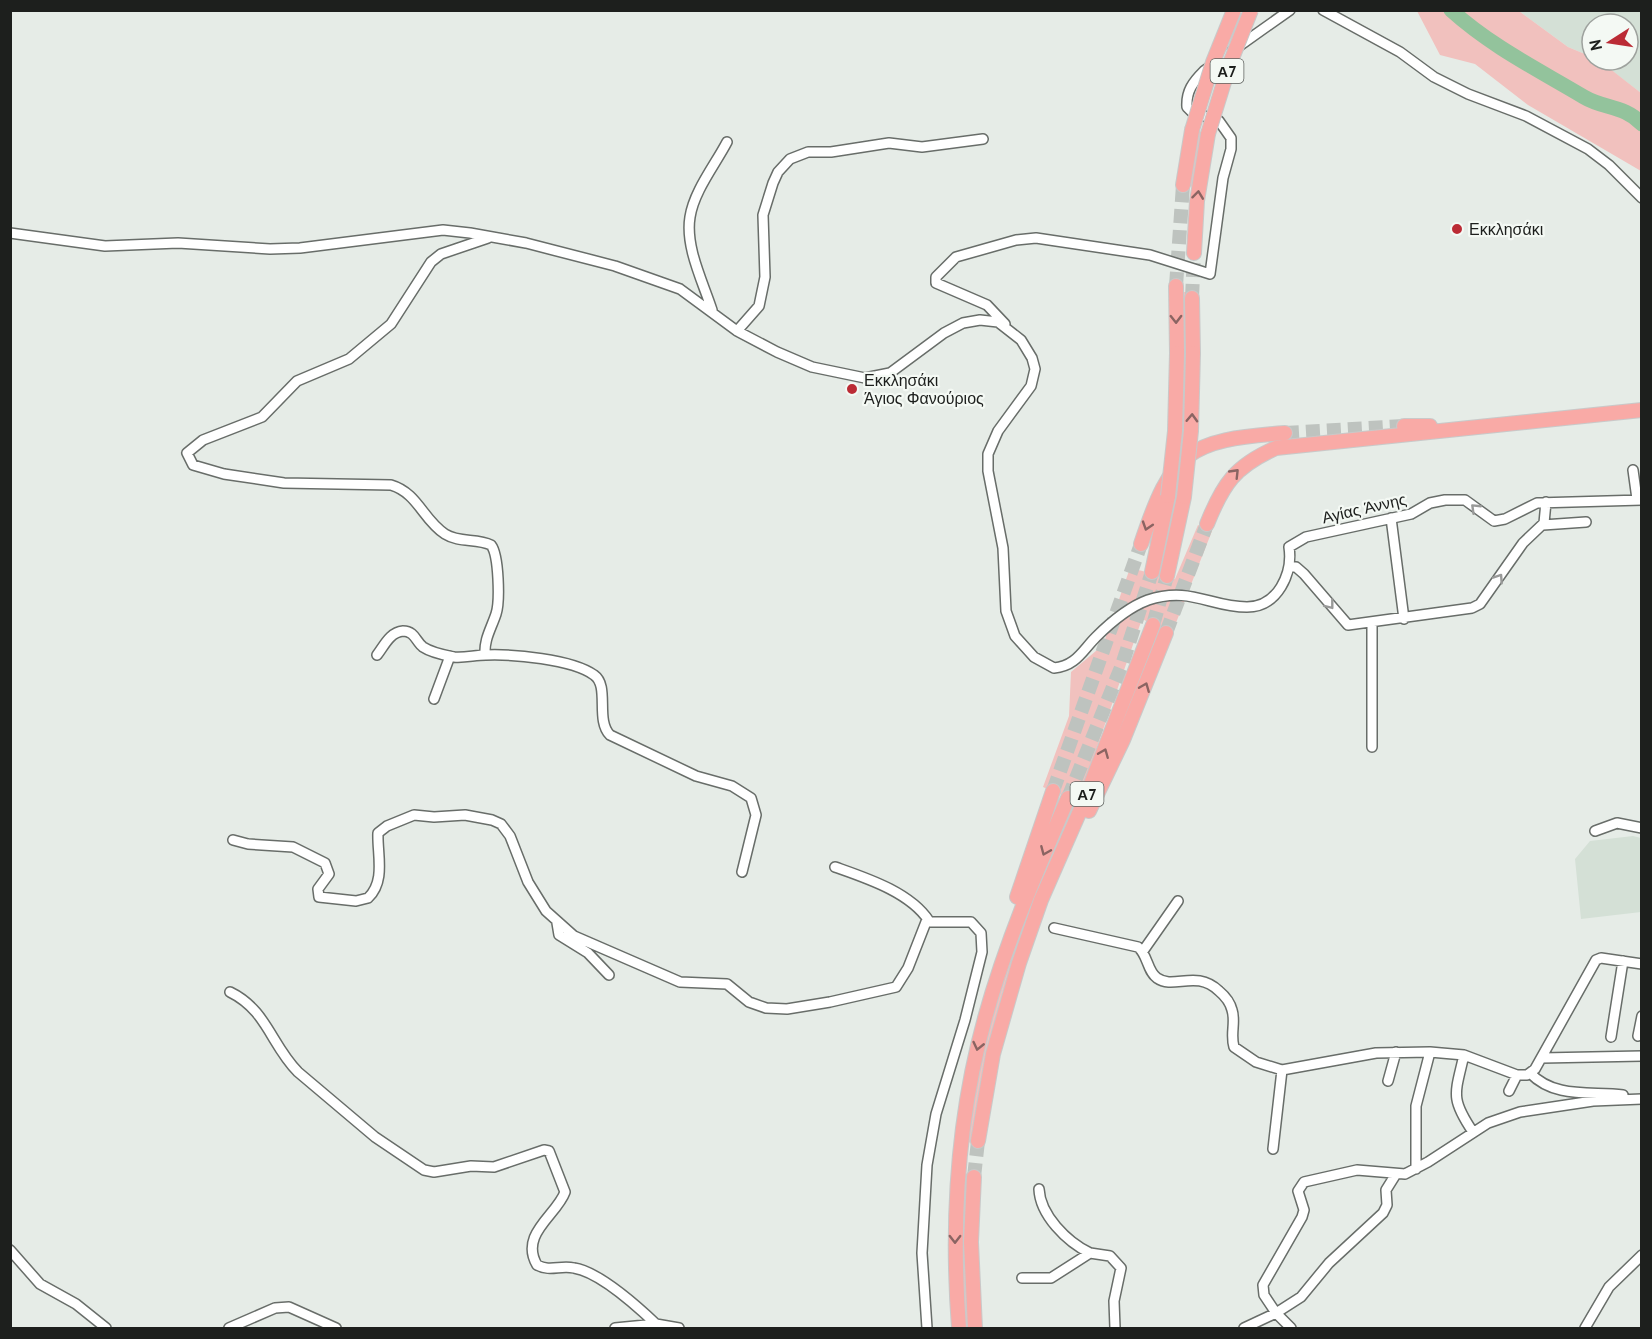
<svg xmlns="http://www.w3.org/2000/svg" width="1652" height="1339" viewBox="0 0 1652 1339" font-family="'PT Sans',sans-serif">
  <style>
    .built { fill: #d4e0d6 }
    .green { fill: #f1c1be }
    .lines { fill: none; stroke-linecap: round; stroke-linejoin: round }
    .river { stroke: #93c39c; stroke-width: 15 }
    .highway-tunnel { stroke: #bec3bf; stroke-width: 14; stroke-dasharray: 14 7; stroke-linecap: butt }
    .minor-casing { stroke: #686d69; stroke-width: 12 }
    .highway-casing { stroke: #c9c9c9; stroke-width: 16 }
    .minor { stroke: #fff; stroke-width: 9 }
    .highway { stroke: #f9aaa6; stroke-width: 14 }
    .highway-bridge-casing { stroke: #c9c9c9; stroke-width: 16; stroke-linecap: butt }
    .highway-bridge { stroke: #f9aaa6; stroke-width: 14 }
    .oneway { stroke: #8b6462 }
    .oneway2 { stroke: #999a99 }
    .poi-dot { fill: #bb2b35; stroke: #f4f9f4; stroke-width: 2 }
    .labels { text-anchor: middle; dominant-baseline: central; stroke-width: 4.5; stroke-linejoin: round; paint-order: stroke }
    .shield { fill: #f4f9f4; stroke: #5e605e; stroke-width: 1.5 }
    .shield-label { font-size: 15px; font-weight: bold; fill: #1d1f1d }
    .poi-label { font-size: 16px; fill: #1d1f1d; stroke: #f4f9f4; text-anchor: start }
    .street-label { font-size: 16px; fill: #1d1f1d; stroke: #f4f9f4 }
  </style>
  <rect width="100%" height="100%" fill="#e6ece7"/>
  <!-- built -->
  <path class="built" d="M1519,11H1641V93L1598,60H1628V24H1592V57L1568,47Z
    M1633,836L1641,838V912L1581,919L1575,859L1590,841Z"/>
  <!-- green -->
  <path class="green" d="M1417,11H1519L1568,47L1592,57V60L1600,61L1641,93V171L1528,105L1475,64L1440,55Z
    M1198,132H1202L1193,187L1189,186Z
    M1182,292H1186V404L1180,485L1162,574L1158,573C1183,481 1183,387 1182,292Z
    M1198,525L1212,531L1172,633L1142,619L1078,801L1024,930L1003,991L988,1052L972,1143L967,1142C974,1102 980,1061 990,1022C1011,945 1043,873 1073,800L1043,787L1069,716L1071,672L1103,645L1130,568L1175,579Z
    M964,1177H969L970,1328H965L961,1243Z"/>
  <g class="lines">
    <!-- river -->
    <path class="river" d="M1451,10C1492,47 1539,70 1584,97C1604,109 1624,105 1642,124"/>
    <!-- highway-tunnel -->
    <path class="highway-tunnel" d="M1176,286L1183,185
      M1192,298L1194,253
      M1285,433L1404,426
      M1153,625L1167,576
      M1166,633L1207,524
      M1053,791L1141,544
      M1068,798L1122,665L1152,572
      M974,1177L978,1141"/>
    <defs>
      <path id="minor" d="M1323,10L1400,52L1434,77L1468,94L1526,116L1588,149L1609,165L1642,198
        M10,233L105,246L178,243L270,249L300,248L443,230L470,233L526,243L615,266L680,289L737,331L777,352L812,367L865,378L890,373L944,333L963,323L980,320L998,322L1021,340L1032,358L1035,369L1031,386L998,431L988,454V471L1003,548L1006,611L1015,636L1034,657L1054,668C1076,666 1082,651 1096,637C1111,622 1129,607 1148,600C1190,586 1210,607 1247,607C1278,607 1293,573 1289,547L1306,537L1411,514L1430,503L1445,500H1465L1494,521L1505,519L1537,503L1642,500
        M712,310C703,282 685,247 690,217C694,191 715,165 727,142
        M1005,324L987,305L936,283V277L956,257L1016,240L1036,238L1150,255L1210,274L1223,178L1231,149V138L1219,121L1192,112L1187,107C1186,91 1193,82 1204,71L1290,10
        M737,331L759,306L765,277L763,215L773,183L778,172L790,159L808,152H831L889,143L922,147L983,139
        M1633,470L1637,499
        M1391,518L1404,619
        M1543,525L1586,522
        M1289,567H1296L1304,574L1348,625L1472,608L1480,604L1523,543L1544,523L1546,502
        M377,655C384,646 390,632 403,631C415,631 416,642 423,647C432,653 444,655 454,657C465,658 475,655 486,655C512,654 572,659 594,675C610,686 595,720 610,735L696,776L732,786L751,798L756,815L742,872
        M485,655C484,639 491,629 496,614C500,602 499,555 491,545C477,538 459,543 445,534C423,520 418,493 391,485L284,483L224,474L193,465L187,453L203,440L262,417L297,381L349,359L391,324L431,262L441,254L488,238
        M434,699L450,656
        M1372,747V623
        M1595,831L1617,823L1642,828
        M233,840L248,844L293,847L325,863L329,874L318,889L319,897L356,901L368,898C386,881 377,854 378,833L387,826L414,815L434,817L465,815L492,820L501,824L510,836L528,882L546,911L574,936L680,982L727,984L749,1002L766,1008L787,1009L830,1002L896,987L908,968L926,922H971L981,933L982,952L965,1020L936,1114L927,1165L922,1253L927,1328
        M835,867C866,878 910,892 929,921
        M557,923L559,935L588,953L609,975
        M1054,928L1138,947C1148,955 1147,971 1157,978C1174,990 1196,969 1219,991C1225,996 1230,1002 1232,1010C1236,1022 1230,1034 1234,1047L1256,1062L1282,1070L1376,1053L1430,1052L1464,1055L1517,1075H1527L1535,1069L1596,960L1601,958L1642,964
        M1143,951L1178,901
        M230,992C267,1010 271,1045 298,1072L375,1137L424,1170L434,1172L471,1166L494,1167L544,1150L549,1151L565,1192C557,1215 519,1234 537,1265C550,1272 560,1265 574,1268C600,1272 637,1306 656,1324
        M1638,1036L1642,1016
        M1611,1037L1623,961
        M1464,1055C1455,1094 1450,1098 1473,1132
        M1542,1058L1642,1056
        M1530,1073C1555,1099 1591,1091 1623,1095
        M1388,1081L1396,1052
        M1509,1091L1517,1075
        M1273,1149L1282,1070
        M1416,1169V1106L1430,1052
        M1039,1189C1040,1215 1067,1242 1090,1253
        M10,1250L40,1284L76,1304L106,1328
        M1022,1278H1051L1090,1253L1110,1256L1121,1268L1114,1301L1115,1328
        M229,1328L275,1308L289,1307L336,1328
        M615,1328L656,1324L679,1328
        M1244,1328L1276,1313L1264,1295L1263,1285L1302,1217L1304,1210L1298,1191L1304,1182L1357,1170L1405,1174L1428,1162L1488,1123L1520,1112L1593,1101L1642,1099
        M1291,1328L1276,1313L1301,1297L1329,1263L1383,1213L1387,1205L1386,1190L1396,1174
        M1585,1328L1609,1287L1642,1255"/>
      <path id="highway" d="M1183,185L1192,130
        M1194,253L1197,201L1208,134
        M1176,286L1177,353
        M1192,298L1193,353
        M1404,426H1430
        M1207,524C1223,484 1235,466 1276,448L1642,410
        M1141,544C1172,451 1187,440 1285,433
        M1152,572L1168,496
        M1167,576L1184,497
        M1089,811L1123,740L1166,633
        M1017,897L1053,791
        M978,1141L993,1054L1019,963L1041,900L1083,804L1153,625
        M974,1177L971,1242L975,1328
        M959,1328C951,1224 957,1119 985,1018C1006,942 1037,870 1068,798"/>
    </defs>
    <!-- minor casing -->
    <use href="#minor" class="minor-casing"/>
    <!-- highway casing -->
    <use href="#highway" class="highway-casing"/>
    <!-- minor -->
    <use href="#minor" class="minor"/>
    <!-- highway -->
    <use href="#highway" class="highway"/>
    <defs>
      <path id="highway-bridge" d="M1192,130L1213,62L1234,10
        M1208,134L1229,66L1251,10
        M1168,496L1175,431L1177,353
        M1184,497L1191,431L1193,353"/>
    </defs>
    <!-- highway-bridge casing -->
    <use href="#highway-bridge" class="highway-bridge-casing"/>
    <!-- highway-bridge -->
    <use href="#highway-bridge" class="highway-bridge"/>
  </g>
  <!-- one-way arrows -->
  <defs><path id="oneway-chevron" d="M-2-3.5L2.5 0L-2 3.5" fill="none" stroke-width="1.6" stroke-linecap="round" stroke-linejoin="round" transform="scale(1.5)"/></defs>
  <g class="oneway">
    <use href="#oneway-chevron" transform="translate(1198 195) rotate(-83)"/>
    <use href="#oneway-chevron" transform="translate(1176 319) rotate(89)"/>
    <use href="#oneway-chevron" transform="translate(1192 418) rotate(-88)"/>
    <use href="#oneway-chevron" transform="translate(1235 473) rotate(-46)"/>
    <use href="#oneway-chevron" transform="translate(1147 526) rotate(108)"/>
    <use href="#oneway-chevron" transform="translate(1145 687) rotate(-68)"/>
    <use href="#oneway-chevron" transform="translate(1104 753) rotate(-68)"/>
    <use href="#oneway-chevron" transform="translate(1045 851) rotate(113)"/>
    <use href="#oneway-chevron" transform="translate(978 1046) rotate(103)"/>
    <use href="#oneway-chevron" transform="translate(955 1239) rotate(90)"/>
  </g>
  <g class="oneway2">
    <use href="#oneway-chevron" transform="translate(1475 508) rotate(-136)"/>
    <use href="#oneway-chevron" transform="translate(1499 578) rotate(-56)"/>
    <use href="#oneway-chevron" transform="translate(1330 605) rotate(52)"/>
  </g>
  <!-- markers -->
  <g class="poi-dot">
    <circle cx="1457" cy="229" r="6"/>
    <circle cx="852" cy="389" r="6"/>
  </g>
  <g class="labels">
    <!-- shield labels -->
    <g class="shield">
      <rect x="1210.5" y="59" width="33" height="24" rx="4.5"/>
      <rect x="1070.5" y="782" width="33" height="24" rx="4.5"/>
    </g>
    <g class="shield-label">
      <text x="1227" y="71">Α7</text>
      <text x="1087" y="794">Α7</text>
    </g>
    <!-- poi labels -->
    <g class="poi-label">
      <text x="1469" y="229">Εκκλησάκι</text>
      <text x="864" y="380">Εκκλησάκι<tspan x="864" dy="18">Άγιος Φανούριος</tspan></text>
    </g>
    <!-- street labels -->
    <g class="street-label">
      <text transform="translate(1364 508) rotate(-13)">Αγίας Άννης</text>
    </g>
  </g>
  <!-- border -->
  <rect width="1652" height="1339" fill="none" stroke="#1d1f1d" stroke-width="24"/>
  <!-- north arrow -->
  <g transform="translate(1610 42) rotate(258)"><circle r="28" fill="#f4f9f4" stroke="#9ea29e" stroke-width="1.5"/>
  <path d="M0-4.5L10 22L0 15L-10 22Z" fill="#bb2b35"/>
  <text y="-9" font-size="16" font-weight="bold" text-anchor="middle" fill="#1d1f1d">N</text>
  </g>
</svg>
